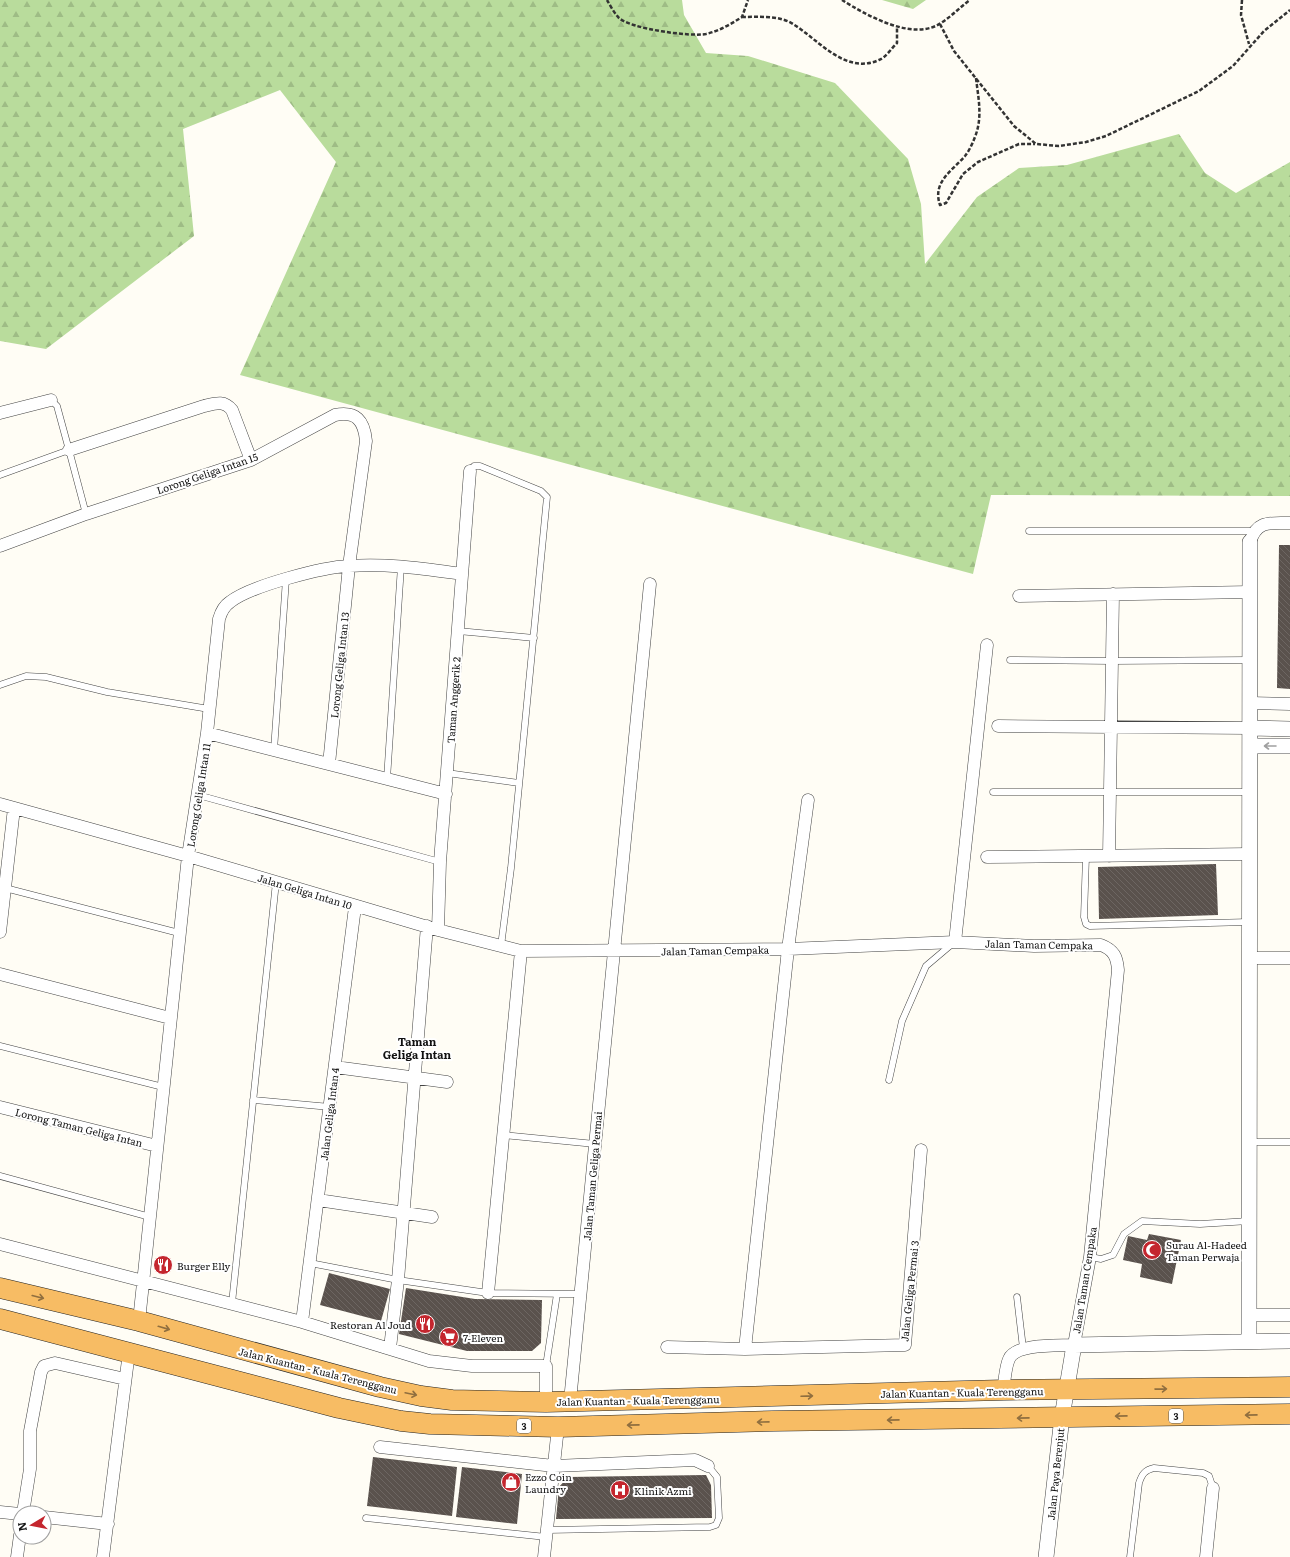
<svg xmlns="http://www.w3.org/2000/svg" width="1290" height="1557" viewBox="0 0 1290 1557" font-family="Literata,serif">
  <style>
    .forest { fill: url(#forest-firs) }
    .building { fill: url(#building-back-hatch) }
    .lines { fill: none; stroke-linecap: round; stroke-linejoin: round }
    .service-casing { stroke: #444; stroke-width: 7 }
    .minor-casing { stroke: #444; stroke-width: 13 }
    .tertiary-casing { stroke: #444; stroke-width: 16 }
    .trunk-casing { stroke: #222; stroke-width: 21 }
    .path { stroke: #333; stroke-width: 2.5; stroke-dasharray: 4 2; stroke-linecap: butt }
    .service { stroke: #fff; stroke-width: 6 }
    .minor { stroke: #fff; stroke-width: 12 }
    .tertiary { stroke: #fff; stroke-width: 15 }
    .trunk { stroke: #f7bc64; stroke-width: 20 }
    .oneway { stroke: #a0a0a0 }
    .oneway2 { stroke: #906f3f }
    .labels { text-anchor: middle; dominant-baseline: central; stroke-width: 4; stroke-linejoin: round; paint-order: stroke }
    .shield { fill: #fff; stroke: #585858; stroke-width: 1 }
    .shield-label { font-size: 9px; font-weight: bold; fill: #111 }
    .street-label { font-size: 10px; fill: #111; stroke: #fff }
    .poi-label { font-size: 10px; fill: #111; stroke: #fff; text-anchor: start }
    .neighbourhood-label { font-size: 11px; font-weight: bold; fill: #111; stroke: #fff }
  </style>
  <defs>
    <pattern id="forest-firs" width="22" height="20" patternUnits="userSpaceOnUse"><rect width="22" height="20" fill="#b9dc9c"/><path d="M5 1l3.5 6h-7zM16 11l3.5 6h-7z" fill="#9ebc85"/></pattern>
    <pattern id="building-back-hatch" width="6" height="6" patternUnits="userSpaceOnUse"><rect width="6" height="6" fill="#5a524d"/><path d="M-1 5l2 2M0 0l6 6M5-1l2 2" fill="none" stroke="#6d6662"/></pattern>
  </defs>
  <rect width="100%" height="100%" fill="#fffdf5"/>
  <!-- forest -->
  <path class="forest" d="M0,0H682L684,15L706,53L748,56L835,83L908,159L921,204L925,264L977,197L1019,168L1067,165L1179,134L1205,173L1236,193L1290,162V496L991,495L973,574L240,375L336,162L280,90L183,129L194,236L46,349L0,341Z
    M882,0H926L913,9Z"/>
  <!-- building -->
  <path class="building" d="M1279,545H1290V689L1277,688Z
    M1216,864L1218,915L1099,919L1098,867Z
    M1149,1234L1181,1240L1172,1284L1140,1277L1142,1264L1123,1260L1128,1236L1147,1240Z
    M329,1273L390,1289L381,1321L320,1305Z
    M406,1288L475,1299L542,1300L541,1343L532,1351H467L399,1334Z
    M373,1457L457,1467L452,1516L367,1506Z
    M462,1467L522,1474L517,1524L456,1517Z
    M706,1475L711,1485L712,1518L556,1519L559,1487L568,1477Z"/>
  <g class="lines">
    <defs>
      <path id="service" d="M69,450L86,514
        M470,471L474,466H480L541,491L547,497L511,868L501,946
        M0,475L69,450L57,406L51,400
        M1029,531H1254
        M458,631L534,638
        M1010,660L1112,661L1250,660
        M0,685L26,676L46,677L107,692L209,709
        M274,750L286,579
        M447,773L519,783
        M387,779L401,566
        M993,792H1250
        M198,795L440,862
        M1086,856L1084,917L1086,924L1090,926L1249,922
        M5,888L179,933
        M0,1046L163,1087
        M889,1080L902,1021L926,966L952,944
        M253,1100L330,1107
        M503,1135L595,1144
        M1250,1142H1290
        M0,1176L150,1217
        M1090,1257L1101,1259L1113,1255L1124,1234L1142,1221L1200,1224L1249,1221
        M310,1263L398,1280L488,1293L581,1294
        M1017,1297L1023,1348
        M232,1303L276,882
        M546,1366L557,1294
        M366,1518L546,1537
        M547,1530L710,1527L716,1525L719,1518L717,1477L708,1466
        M1130,1557L1139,1483C1142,1474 1145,1470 1154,1468L1203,1473L1209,1476L1213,1488"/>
      <path id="minor" d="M0,413L51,400
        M69,450L204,406C216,403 224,400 232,410L251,460
        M1250,542C1257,520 1270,523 1290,523
        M0,546L86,514L251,460L335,415C356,411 364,420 366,441L349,566L329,764
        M1019,596L1250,592
        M1250,703L1290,704
        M998,726L1250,728
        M207,733L446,794
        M0,804L188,856L438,930L521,951L788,949L955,942L1034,946L1101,945C1114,950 1117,957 1118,970L1090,1257L1074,1345C1058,1346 1016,1343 1009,1359C1005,1368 1005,1380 1003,1390
        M1109,856L1113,594
        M987,857L1250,854
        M438,930L440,862L470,471
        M0,932L14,808
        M955,942L987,645
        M1249,958H1290
        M0,974L170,1018
        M335,1067L447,1082
        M0,1107L157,1146
        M318,1200L432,1217
        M0,1244L302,1322L429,1361L472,1366H546V1402
        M488,1293L521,951
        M1249,1315H1290
        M139,1321L188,856L207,733L219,619C221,612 224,606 230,602C250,586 323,567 349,566C387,563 425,569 462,574
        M302,1322L355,907
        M667,1347L745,1349L905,1345L921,1150
        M390,1348L398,1280L427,926
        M745,1349L788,949L808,800
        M570,1401L650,584
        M380,1447L554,1466L695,1460L708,1466
        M0,1512L20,1514
        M23,1513L30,1469V1431L41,1372L44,1366L55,1363L125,1379
        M44,1517L108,1524
        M17,1557L20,1535
        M103,1557L129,1352
        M544,1557L558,1427
        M1206,1557L1213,1488"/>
      <path id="tertiary" d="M1250,728L1290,729
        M1250,746H1290
        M1249,1341L1250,542
        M1046,1557L1062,1417L1074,1345L1290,1341"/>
      <path id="trunk" d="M0,1288L139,1321L380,1387L421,1396L452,1400L546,1402L1003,1390L1290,1387
        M0,1319L339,1408L401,1421L430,1424L558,1427L773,1421L1290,1414"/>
    </defs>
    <!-- service casing -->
    <use href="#service" class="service-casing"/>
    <!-- minor casing -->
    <use href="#minor" class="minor-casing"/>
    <!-- tertiary casing -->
    <use href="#tertiary" class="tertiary-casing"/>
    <!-- trunk casing -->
    <use href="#trunk" class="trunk-casing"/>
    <!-- path -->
    <path class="path" d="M607,0C610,5 614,13 619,18C631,29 691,37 706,34C719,31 731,24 742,17L748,0
      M842,0C866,15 913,42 941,23C952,16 960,7 970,0
      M1242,0L1241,15L1249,44
      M742,17C759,17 779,15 793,24C819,40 845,75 879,60C885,58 892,48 897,43V27
      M940,24L954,51L1014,126L1036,144L1059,146L1086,142L1106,136L1199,91L1233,66L1264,31L1290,10
      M976,78C978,96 982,113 977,131C975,138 970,150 965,156C952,171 932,182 940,205L946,203L963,174L978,162L1019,144H1035"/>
    <!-- service -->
    <use href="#service" class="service"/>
    <!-- minor -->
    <use href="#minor" class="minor"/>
    <!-- tertiary -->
    <use href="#tertiary" class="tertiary"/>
    <!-- trunk -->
    <use href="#trunk" class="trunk"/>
  </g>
  <!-- one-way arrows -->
  <defs><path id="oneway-shaft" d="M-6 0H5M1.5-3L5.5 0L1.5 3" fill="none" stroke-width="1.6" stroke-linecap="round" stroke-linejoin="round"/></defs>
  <use class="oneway" href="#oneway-shaft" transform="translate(1270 746) rotate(-180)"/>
  <g class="oneway2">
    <use href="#oneway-shaft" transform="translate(38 1297) rotate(14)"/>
    <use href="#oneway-shaft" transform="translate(164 1328) rotate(16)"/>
    <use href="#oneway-shaft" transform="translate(1161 1389) rotate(-1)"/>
    <use href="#oneway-shaft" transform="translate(411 1394) rotate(12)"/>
    <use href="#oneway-shaft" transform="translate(807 1396) rotate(-2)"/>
    <use href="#oneway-shaft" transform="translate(1251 1415) rotate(179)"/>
    <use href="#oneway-shaft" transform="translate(1121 1416) rotate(179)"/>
    <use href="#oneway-shaft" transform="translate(1023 1418) rotate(179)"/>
    <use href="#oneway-shaft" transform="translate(893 1420) rotate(179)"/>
    <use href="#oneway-shaft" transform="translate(763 1422) rotate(179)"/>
    <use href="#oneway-shaft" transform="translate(633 1425) rotate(179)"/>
  </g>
  <!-- icons -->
  <defs>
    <symbol id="mosque-disc" viewBox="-11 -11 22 22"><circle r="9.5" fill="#c4262e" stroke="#fff"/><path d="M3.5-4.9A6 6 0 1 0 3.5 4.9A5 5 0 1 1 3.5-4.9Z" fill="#fff"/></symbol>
    <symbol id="restaurant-disc" viewBox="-11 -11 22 22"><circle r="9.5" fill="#c4262e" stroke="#fff"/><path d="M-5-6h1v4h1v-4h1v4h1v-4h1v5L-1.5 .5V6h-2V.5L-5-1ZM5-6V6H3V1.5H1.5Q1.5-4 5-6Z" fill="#fff"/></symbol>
    <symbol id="supermarket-disc" viewBox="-11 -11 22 22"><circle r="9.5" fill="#c4262e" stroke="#fff"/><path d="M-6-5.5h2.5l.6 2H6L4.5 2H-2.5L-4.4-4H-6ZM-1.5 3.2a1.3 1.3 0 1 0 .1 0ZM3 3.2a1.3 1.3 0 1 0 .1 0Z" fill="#fff"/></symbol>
    <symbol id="shop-disc" viewBox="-11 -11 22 22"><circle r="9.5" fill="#c4262e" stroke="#fff"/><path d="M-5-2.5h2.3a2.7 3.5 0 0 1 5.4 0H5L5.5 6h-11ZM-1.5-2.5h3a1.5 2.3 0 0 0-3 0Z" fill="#fff"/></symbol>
    <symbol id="hospital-disc" viewBox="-11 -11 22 22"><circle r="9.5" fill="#c4262e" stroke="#fff"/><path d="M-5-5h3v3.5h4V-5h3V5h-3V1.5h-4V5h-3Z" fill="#fff"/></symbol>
  </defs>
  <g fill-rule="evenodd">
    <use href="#mosque-disc" x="1141" y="1239" width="22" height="22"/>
    <use href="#restaurant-disc" x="152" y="1254" width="22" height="22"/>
    <use href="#restaurant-disc" x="414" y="1313" width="22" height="22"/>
    <use href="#supermarket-disc" x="438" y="1326" width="22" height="22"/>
    <use href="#shop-disc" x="500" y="1471" width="22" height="22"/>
    <use href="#hospital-disc" x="609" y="1479" width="22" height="22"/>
  </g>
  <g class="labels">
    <!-- shield labels -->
    <g class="shield">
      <rect x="1169" y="1409" width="14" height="14" rx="3"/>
      <rect x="517" y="1419" width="14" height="14" rx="3"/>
    </g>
    <g class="shield-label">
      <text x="1176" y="1416">3</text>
      <text x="524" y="1426">3</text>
    </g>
    <!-- street labels -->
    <g class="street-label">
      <text transform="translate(207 473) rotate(-19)">Lorong Geliga Intan 15</text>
      <text transform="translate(339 665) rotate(-84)">Lorong Geliga Intan 13</text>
      <text transform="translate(453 700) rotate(-86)">Taman Anggerik 2</text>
      <text transform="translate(198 795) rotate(-81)">Lorong Geliga Intan 11</text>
      <text transform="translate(305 891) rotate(17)">Jalan Geliga Intan 10</text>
      <text transform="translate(1039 944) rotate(1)">Jalan Taman Cempaka</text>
      <text transform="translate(715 950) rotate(-1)">Jalan Taman Cempaka</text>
      <text transform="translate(329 1114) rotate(-83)">Jalan Geliga Intan 4</text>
      <text transform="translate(79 1127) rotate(14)">Lorong Taman Geliga Intan</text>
      <text transform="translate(592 1176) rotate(-85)">Jalan Taman Geliga Permai</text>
      <text transform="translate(1084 1280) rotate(-81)">Jalan Taman Cempaka</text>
      <text transform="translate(909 1291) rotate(-84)">Jalan Geliga Permai 3</text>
      <text transform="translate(318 1370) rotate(14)">Jalan Kuantan - Kuala Terengganu</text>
      <text transform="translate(962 1392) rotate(-1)">Jalan Kuantan - Kuala Terengganu</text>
      <text transform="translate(638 1400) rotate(-1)">Jalan Kuantan - Kuala Terengganu</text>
      <text transform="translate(1055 1474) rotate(-84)">Jalan Paya Berenjut</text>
    </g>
    <!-- poi labels -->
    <g class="poi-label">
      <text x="1166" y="1244">Surau Al-Hadeed<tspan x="1166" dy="12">Taman Perwaja</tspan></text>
      <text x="177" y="1265">Burger Elly</text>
      <text x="411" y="1324" text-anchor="end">Restoran Al Joud</text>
      <text x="463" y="1337">7-Eleven</text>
      <text x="525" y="1476">Ezzo Coin<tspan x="525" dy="12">Laundry</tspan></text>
      <text x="634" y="1490">Klinik Azmi</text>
    </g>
    <!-- neighbourhood labels -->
    <g class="neighbourhood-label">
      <text x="417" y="1041">Taman<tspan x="417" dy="13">Geliga Intan</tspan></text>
    </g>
  </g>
  <!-- north arrow -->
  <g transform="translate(32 1525) rotate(260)"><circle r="19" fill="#ffffff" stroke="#a0a0a0"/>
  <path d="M0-3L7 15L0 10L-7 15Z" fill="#c4262e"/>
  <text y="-6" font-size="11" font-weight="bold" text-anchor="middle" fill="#111111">N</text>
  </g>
</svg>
